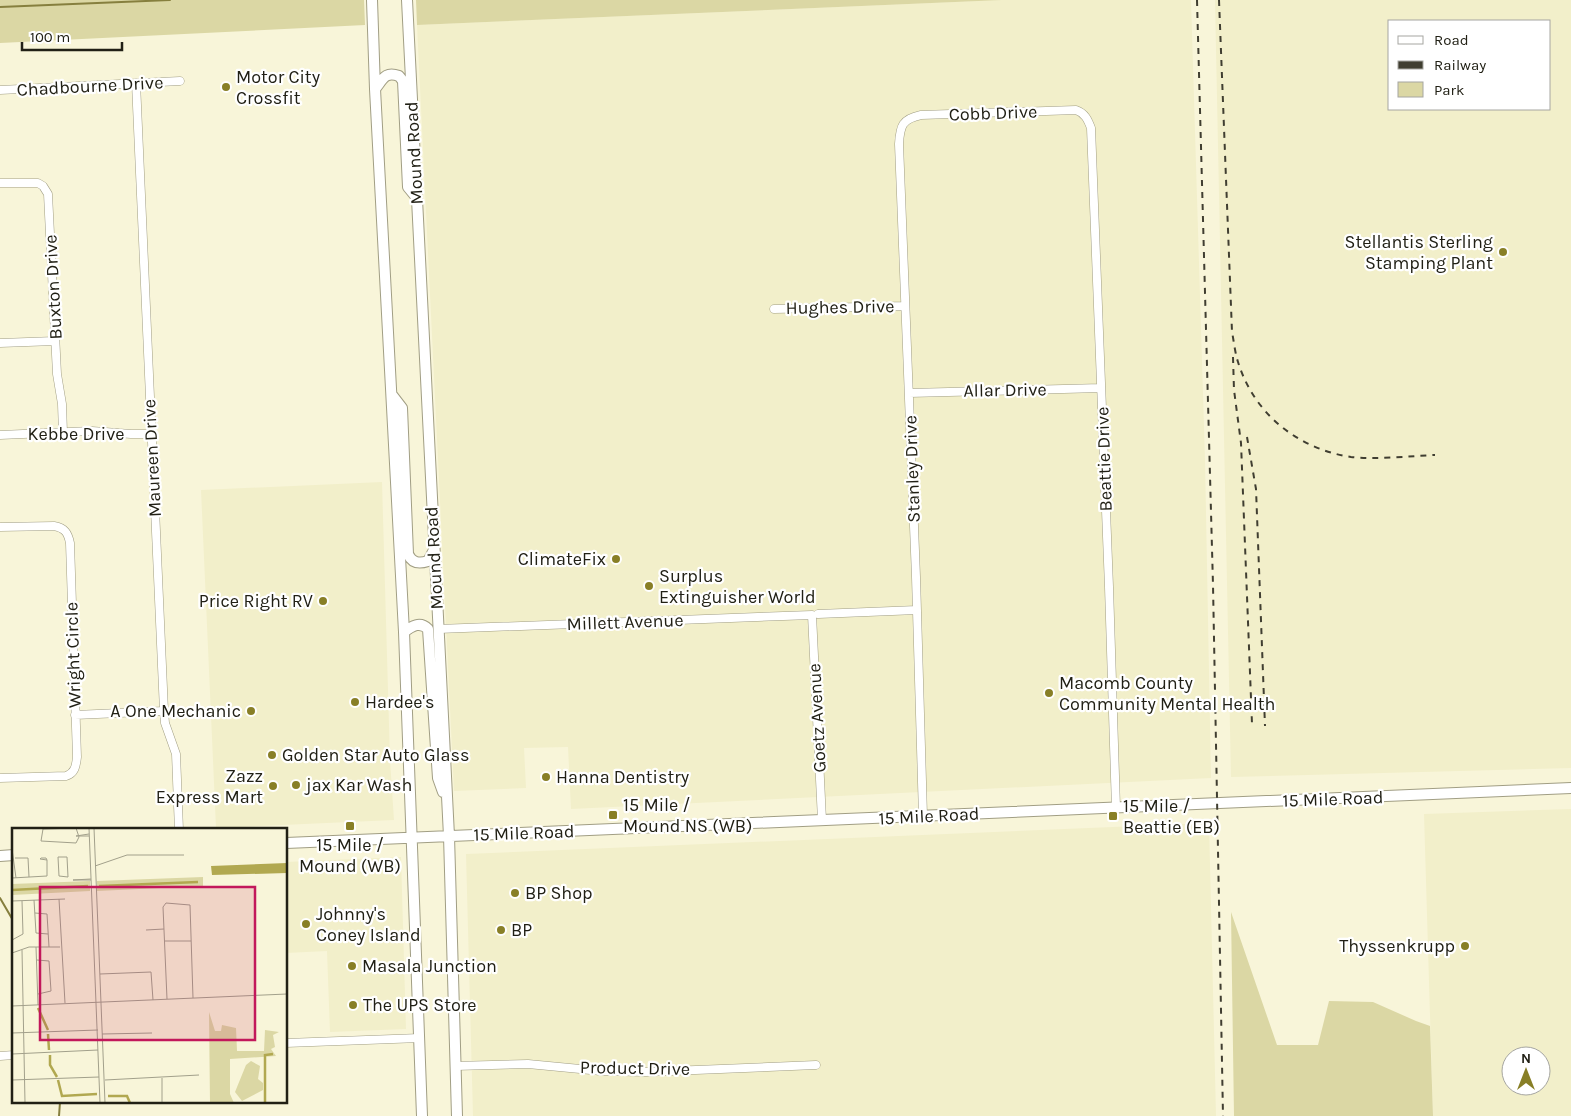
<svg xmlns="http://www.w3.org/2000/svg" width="1571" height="1116" viewBox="0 0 1571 1116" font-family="Karla,sans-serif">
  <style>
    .built { fill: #f2efca; fill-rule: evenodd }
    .green { fill: #dbd7a4 }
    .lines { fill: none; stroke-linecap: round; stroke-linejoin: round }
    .stream { stroke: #867f3e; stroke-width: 2 }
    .minor-casing { stroke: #a19e84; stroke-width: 9 }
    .secondary-casing { stroke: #a19e84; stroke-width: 12 }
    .minor { stroke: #fff; stroke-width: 8 }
    .secondary { stroke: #fff; stroke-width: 10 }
    .rail { stroke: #403e31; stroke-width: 2; stroke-dasharray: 6 6; stroke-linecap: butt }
    .poi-dot { fill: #887f26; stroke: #fff; stroke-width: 2 }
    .labels { text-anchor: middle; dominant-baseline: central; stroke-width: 4.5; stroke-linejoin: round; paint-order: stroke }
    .poi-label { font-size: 18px; fill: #212015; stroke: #fff; text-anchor: start }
    .street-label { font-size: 18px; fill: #212015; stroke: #fff }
    .inset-river { fill: none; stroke: #b1a850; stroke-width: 2.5 }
    .inset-road { fill: none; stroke: #a2a08b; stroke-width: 1 }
    .view { fill: #c2185b; fill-opacity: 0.15; stroke: #c2185b; stroke-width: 2.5 }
    .inset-edge { fill: none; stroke: #212015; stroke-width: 2.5 }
  </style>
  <rect width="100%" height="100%" fill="#f8f5d9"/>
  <!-- built -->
  <path class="built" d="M1002,0H1191L1205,460L1211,778L571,809L568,747L524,748L526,788L454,791L417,25Z
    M1215,0H1571V768L1231,777ZM1390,21H1550V109H1390Z
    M382,482L390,760L394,820L216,828L201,490Z
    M1571,809V1116H1433L1424,814ZM1511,1056H1541V1086H1511Z
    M1209,823L1216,1116H473L466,854Z
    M401,857L406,1029L330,1032L327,951L286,953V862Z"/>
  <!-- green -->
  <path class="green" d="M0,0H364L365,25L0,43Z
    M416,0H1002L417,25Z
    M1231,912L1277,1045H1318L1329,1001L1373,1002L1416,1021L1430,1026L1433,1116H1234Z"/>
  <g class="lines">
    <!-- stream -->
    <path class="stream" d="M0,7L170,0
      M0,898L14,922
      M59,1116L60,1102"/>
    <defs>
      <path id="minor" d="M136,83L164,711L165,723L176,754L179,830
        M0,90L180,81
        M0,183H38L43,186L48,194L57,374L62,404L63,433
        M774,309L905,306
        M0,343L55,341
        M909,393L1101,388
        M0,435L92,431L131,434H151
        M0,527L54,526C65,528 68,533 70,543L77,757C76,766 75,773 66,776L0,778
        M818,614L917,610
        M438,629L812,615L822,820
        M75,715L164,711
        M923,816L916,577L899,144C900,126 902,119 921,115L1076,110C1085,113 1088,120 1091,128L1109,587L1116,808
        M286,1043L420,1038
        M0,1056L14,1055
        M455,1066L528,1064L601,1071L646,1072L816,1065"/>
      <path id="secondary" d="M372,0L375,89L404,632L422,1116
        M407,0L449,836L457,1116
        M375,89C383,79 385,71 399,76L403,81L408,187L417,198
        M392,395L402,408L408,554C412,563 419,564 428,561L434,550
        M404,632C412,626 420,621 428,629L438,778L443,792
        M286,843L1571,788
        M0,856L14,855"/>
    </defs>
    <!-- minor casing -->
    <use href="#minor" class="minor-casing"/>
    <!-- secondary casing -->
    <use href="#secondary" class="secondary-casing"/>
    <!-- minor -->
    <use href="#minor" class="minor"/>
    <!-- secondary -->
    <use href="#secondary" class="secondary"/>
    <!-- rail -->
    <path class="rail" d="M1197,0L1213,585L1223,1116
      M1219,0L1232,332C1234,342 1235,353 1238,362C1254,414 1298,449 1351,457C1375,460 1410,456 1435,455
      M1233,357L1234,390L1241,443L1252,724
      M1247,437L1256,489L1265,726"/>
  </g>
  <!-- markers -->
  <g class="poi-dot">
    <circle cx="226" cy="87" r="5"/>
    <circle cx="1503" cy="252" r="5"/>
    <circle cx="616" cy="559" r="5"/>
    <circle cx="649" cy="586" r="5"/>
    <circle cx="323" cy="601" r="5"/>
    <circle cx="1049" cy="693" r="5"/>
    <circle cx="355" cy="702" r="5"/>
    <circle cx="251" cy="711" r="5"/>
    <circle cx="272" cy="755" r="5"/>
    <circle cx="546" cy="777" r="5"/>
    <circle cx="296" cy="785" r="5"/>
    <circle cx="273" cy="786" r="5"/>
    <rect x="608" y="810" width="10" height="10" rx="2.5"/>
    <rect x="1108" y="811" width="10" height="10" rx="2.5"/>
    <rect x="345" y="821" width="10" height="10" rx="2.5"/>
    <circle cx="515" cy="893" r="5"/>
    <circle cx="306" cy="924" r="5"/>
    <circle cx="501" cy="930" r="5"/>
    <circle cx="1465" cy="946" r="5"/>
    <circle cx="352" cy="966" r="5"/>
    <circle cx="353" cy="1005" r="5"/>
  </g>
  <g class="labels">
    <!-- poi labels -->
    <g class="poi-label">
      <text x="236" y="77">Motor City<tspan x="236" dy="21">Crossfit</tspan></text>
      <text x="1493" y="242" text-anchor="end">Stellantis Sterling<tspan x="1493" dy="21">Stamping Plant</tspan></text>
      <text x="606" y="559" text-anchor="end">ClimateFix</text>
      <text x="659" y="576">Surplus<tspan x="659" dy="21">Extinguisher World</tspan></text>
      <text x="313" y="601" text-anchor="end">Price Right RV</text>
      <text x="1059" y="683">Macomb County<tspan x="1059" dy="21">Community Mental Health</tspan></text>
      <text x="365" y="702">Hardee's</text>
      <text x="241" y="711" text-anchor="end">A One Mechanic</text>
      <text x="282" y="755">Golden Star Auto Glass</text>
      <text x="263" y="776" text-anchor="end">Zazz<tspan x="263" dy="21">Express Mart</tspan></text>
      <text x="556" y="777">Hanna Dentistry</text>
      <text x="306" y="785">jax Kar Wash</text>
      <text x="623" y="805">15 Mile /<tspan x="623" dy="21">Mound NS (WB)</tspan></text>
      <text x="1123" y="806">15 Mile /<tspan x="1123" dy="21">Beattie (EB)</tspan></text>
      <text x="350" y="845" text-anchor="middle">15 Mile /<tspan x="350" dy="21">Mound (WB)</tspan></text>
      <text x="525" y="893">BP Shop</text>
      <text x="316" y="914">Johnny's<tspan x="316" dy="21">Coney Island</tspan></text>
      <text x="511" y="930">BP</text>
      <text x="1455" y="946" text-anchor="end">Thyssenkrupp</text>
      <text x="362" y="966">Masala Junction</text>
      <text x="363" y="1005">The UPS Store</text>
    </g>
    <!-- street labels -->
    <g class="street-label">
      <text transform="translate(90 86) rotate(-3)">Chadbourne Drive</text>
      <text transform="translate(993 113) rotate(-2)">Cobb Drive</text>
      <text transform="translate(414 153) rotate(-93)">Mound Road</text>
      <text transform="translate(53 287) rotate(-93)">Buxton Drive</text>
      <text transform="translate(840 307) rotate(-1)">Hughes Drive</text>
      <text transform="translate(1005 390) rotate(-1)">Allar Drive</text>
      <text x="76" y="434">Kebbe Drive</text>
      <text transform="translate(152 458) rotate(-93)">Maureen Drive</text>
      <text transform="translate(1104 459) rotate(-92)">Beattie Drive</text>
      <text transform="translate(912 469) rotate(-92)">Stanley Drive</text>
      <text transform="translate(434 558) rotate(-93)">Mound Road</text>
      <text transform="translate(625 622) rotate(-2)">Millett Avenue</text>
      <text transform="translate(73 655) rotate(-92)">Wright Circle</text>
      <text transform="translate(817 718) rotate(-93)">Goetz Avenue</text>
      <text transform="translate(1333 799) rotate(-2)">15 Mile Road</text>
      <text transform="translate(929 816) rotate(-3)">15 Mile Road</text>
      <text transform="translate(524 833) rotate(-2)">15 Mile Road</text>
      <text transform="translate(635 1068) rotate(1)">Product Drive</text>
    </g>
  </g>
  <!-- overview -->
  <g transform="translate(12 828)">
    <rect width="275" height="275" fill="#f8f5d9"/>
    <path d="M191,49V58L85,63V53ZM78,53V63L0,67V56ZM197,184L203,203H209L210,197L224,200L225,223H252L253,202L267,204L261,207L263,219L259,221L264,228L218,231V266L222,275H198ZM239,233L248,238L246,251L251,255V262L230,273L223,264L234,237Z" fill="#dbd7a4"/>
    <path d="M275,35V45L200,47L199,38Z" fill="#b1a850"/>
    <path class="inset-river" d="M87,58L186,54M0,62L76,58M26,180L36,202M36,206L37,222M38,227V237L45,249M46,252L50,268L85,266M96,268H115L118,275M253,275V227L261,226"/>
    <path class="inset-road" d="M64,0L67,9L64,15L29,13L31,1ZM77,0L88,275M82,0L93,275M77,6L64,8H77M0,21L4,50M46,29H55L56,49L47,48ZM3,30H16L17,49M34,30L35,32L28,31L29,30ZM83,38L115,27H172M0,50L35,48V32M79,51L61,52H79M47,71L53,175M22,72L24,105L36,106M0,73L53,71M23,85L35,86L37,119M134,102L152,101M0,112L11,106L10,73M153,113H179M24,119L26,177M10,122L13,275M0,125L17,119H48M25,132L37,133L39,163L26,166M88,146L139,144L141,172M155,171L151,79L154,75L178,77L181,170M0,178L275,166M0,205L86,202M90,206L140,205M0,226L86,222M150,250V275M0,252L87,249M93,252L187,247"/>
    <path class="view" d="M28,59H243V212H28Z"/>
    <rect width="275" height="275" class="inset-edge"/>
  </g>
  <!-- legend -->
  <rect x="1388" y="20" width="162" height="90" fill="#ffffff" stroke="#a6a6a1"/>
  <rect x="1398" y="36" width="25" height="8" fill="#ffffff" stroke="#a6a6a1"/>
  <text x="1434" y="45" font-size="15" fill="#212015">Road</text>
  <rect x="1398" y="61" width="25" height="8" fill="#403e31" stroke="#a6a6a1"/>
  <text x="1434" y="70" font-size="15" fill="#212015">Railway</text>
  <rect x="1398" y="82" width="25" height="15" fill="#dbd7a4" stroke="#a6a6a1"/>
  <text x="1434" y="95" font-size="15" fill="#212015">Park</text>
  <!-- north arrow -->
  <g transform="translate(1526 1071)"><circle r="24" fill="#ffffff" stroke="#a6a6a1"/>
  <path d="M0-4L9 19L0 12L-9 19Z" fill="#887f26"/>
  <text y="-8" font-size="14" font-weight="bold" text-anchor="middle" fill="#212015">N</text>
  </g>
  <!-- scale -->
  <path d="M22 42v8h100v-8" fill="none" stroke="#212015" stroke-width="2.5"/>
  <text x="30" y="42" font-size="15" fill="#212015" stroke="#ffffff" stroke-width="4" paint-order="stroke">100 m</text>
</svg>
